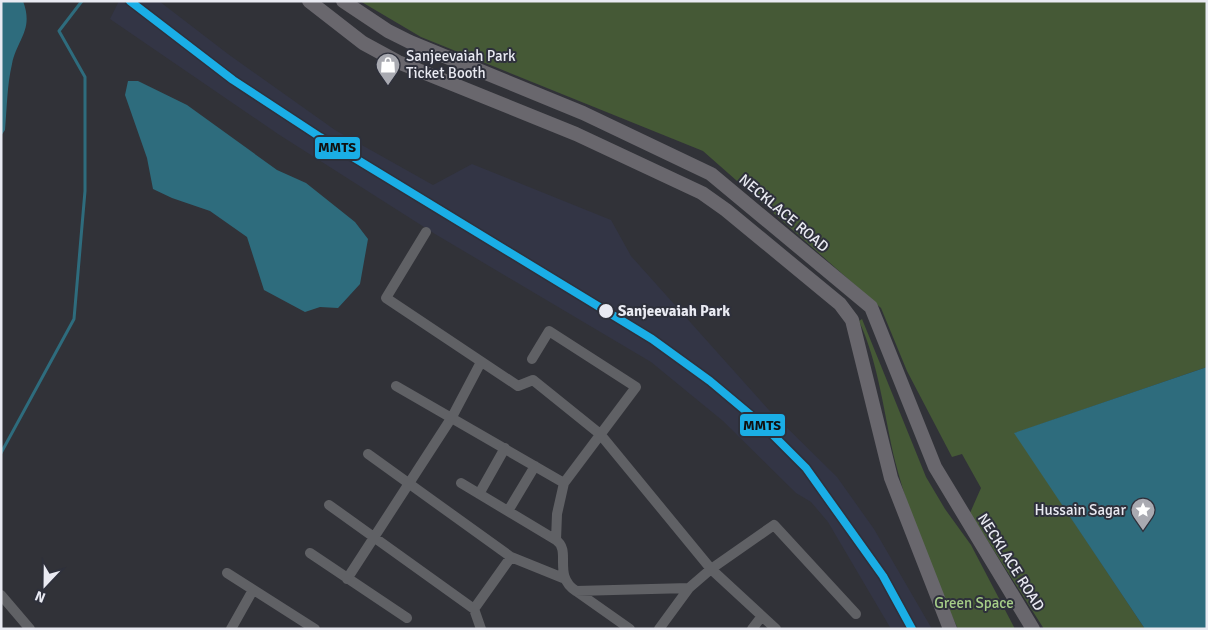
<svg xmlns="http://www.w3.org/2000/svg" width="1208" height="630" viewBox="0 0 1208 630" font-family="Signika,sans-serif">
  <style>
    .built { fill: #333545 }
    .green { fill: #455936 }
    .water { fill: #2e6c7d }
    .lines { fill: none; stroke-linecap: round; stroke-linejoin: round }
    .stream { stroke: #2e6c7d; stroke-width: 3 }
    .street { stroke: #606165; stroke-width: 10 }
    .secondary { stroke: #69676d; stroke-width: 14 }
    .rail-1-casing { stroke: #2e303b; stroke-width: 11 }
    .rail-1 { stroke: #1aaee6; stroke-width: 8 }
    .stop-dot { fill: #e9eaf2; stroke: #2e303b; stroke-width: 2 }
    .labels { text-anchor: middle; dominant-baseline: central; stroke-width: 4; stroke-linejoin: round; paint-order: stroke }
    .poi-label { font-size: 15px; fill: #e9eaf2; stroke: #2e303b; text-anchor: start }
    .street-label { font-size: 15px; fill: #e9eaf2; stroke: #2e303b }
    .stop-label { font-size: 15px; font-weight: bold; fill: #e9eaf2; stroke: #2e303b; text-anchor: start }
    .park-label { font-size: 15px; fill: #a6ce88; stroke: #2e303b }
    .line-badge { stroke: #2e303b; stroke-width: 2 }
    .pale-badge-label { font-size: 14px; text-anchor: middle; font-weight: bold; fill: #111 }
  </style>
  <rect width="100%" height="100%" fill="#313238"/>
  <!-- built -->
  <path class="built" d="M119,1H159L228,54L335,130L433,185L472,164L611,220L631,256L768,409L837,477L874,529L932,629H891L828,522L811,502L796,493L723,421L651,362L435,234L278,134L110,19Z"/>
  <!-- green -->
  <path class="green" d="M360,1H1207V367L1015,433L1145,629H1044L970,513L981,488L962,454L952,457L907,371L881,308L703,151L421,37Z
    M862,319L926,477L945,509L971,545L1015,629H958C933,575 910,519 895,461C884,415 879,364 859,321Z"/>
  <!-- water -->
  <path class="water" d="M1,1H23C34,30 17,39 12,64C7,85 7,108 5,130L1,136Z
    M128,81H138L187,105L277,170L306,183L355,222L368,239L360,284L338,308L320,307L305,312L264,290L247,237L210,211L172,198L153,189L147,158L125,95Z
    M1207,367V629H1145L1014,433Z"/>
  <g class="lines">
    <!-- stream -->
    <path class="stream" d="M1,453L74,319L85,191V77L59,31L82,1"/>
    <!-- street -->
    <path class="street" d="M426,232L386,298L518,386L533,380L600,434L711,569L776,629
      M532,359L549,331L636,387L564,483L557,514L556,540C572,551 552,575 576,591L689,588
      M396,386L564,483
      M368,454L511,557
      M461,483L556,540
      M479,494L505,448
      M329,505L474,609L481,629
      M508,511L535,466
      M310,553L407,618
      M227,573L315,629
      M347,579L452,417L481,362
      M576,591L630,629
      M1,595L30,629
      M474,609L511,557L563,578
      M231,629L253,590
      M659,629L689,588L711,569L774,525L856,614
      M752,629L762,616"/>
    <!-- secondary -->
    <path class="secondary" d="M309,1L363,43L398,62L576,134L702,193L726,210L840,304L852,320L891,478L950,629
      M343,1L388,31L410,42L583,113L711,174L871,307L935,467L1033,629"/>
    <defs>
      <path id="rail-1" d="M130,1L233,80L320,137L652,339L710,381L766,428L806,468L883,576L912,629"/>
    </defs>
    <!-- rail-1 casing -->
    <use href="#rail-1" class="rail-1-casing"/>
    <!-- rail-1 -->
    <use href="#rail-1" class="rail-1"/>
  </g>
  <!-- icons -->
  <defs>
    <symbol id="shop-pin" viewBox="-11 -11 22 30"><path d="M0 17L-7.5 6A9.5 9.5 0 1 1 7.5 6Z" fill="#a9aab1" stroke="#2e303b"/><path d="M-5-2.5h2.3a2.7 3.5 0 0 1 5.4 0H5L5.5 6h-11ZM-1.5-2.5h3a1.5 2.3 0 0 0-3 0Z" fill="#fff"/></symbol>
    <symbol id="sight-pin" viewBox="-11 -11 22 30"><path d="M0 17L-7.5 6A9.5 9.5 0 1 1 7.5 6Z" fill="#a9aab1" stroke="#2e303b"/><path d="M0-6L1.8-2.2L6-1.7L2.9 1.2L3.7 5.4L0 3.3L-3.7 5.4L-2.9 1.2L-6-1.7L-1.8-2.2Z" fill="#fff"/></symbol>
  </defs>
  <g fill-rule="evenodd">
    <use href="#shop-pin" x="374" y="51" width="28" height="38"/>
    <use href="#sight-pin" x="1129" y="496" width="28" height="38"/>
  </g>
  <!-- markers -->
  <circle class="stop-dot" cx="606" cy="311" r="8"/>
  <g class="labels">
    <!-- poi labels -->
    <g class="poi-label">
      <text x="406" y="56">Sanjeevaiah Park<tspan x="406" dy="17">Ticket Booth</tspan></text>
      <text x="1126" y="510" text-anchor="end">Hussain Sagar</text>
    </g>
    <!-- street labels -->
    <g class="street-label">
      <text transform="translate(784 213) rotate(40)">NECKLACE ROAD</text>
      <text transform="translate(1011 562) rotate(58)">NECKLACE ROAD</text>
    </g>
    <!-- stop labels -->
    <g class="stop-label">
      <text x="618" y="311">Sanjeevaiah Park</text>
    </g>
    <!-- park labels -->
    <g class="park-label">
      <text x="974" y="603">Green Space</text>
    </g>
  </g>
  <g class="line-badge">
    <rect x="314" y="136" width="47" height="24" rx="5" fill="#1aaee6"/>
    <rect x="739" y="413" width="47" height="24" rx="5" fill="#1aaee6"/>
  </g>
  <g class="pale-badge-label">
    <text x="337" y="152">MMTS</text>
    <text x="762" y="430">MMTS</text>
  </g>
  <!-- border -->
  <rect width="1208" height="630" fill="none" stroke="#e9eaf2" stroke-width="5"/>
  <!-- north arrow -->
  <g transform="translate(45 585) rotate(202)" stroke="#2e303b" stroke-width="4" paint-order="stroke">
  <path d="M0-4L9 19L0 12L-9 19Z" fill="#e9eaf2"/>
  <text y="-8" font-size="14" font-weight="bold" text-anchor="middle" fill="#e9eaf2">N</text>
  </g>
</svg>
